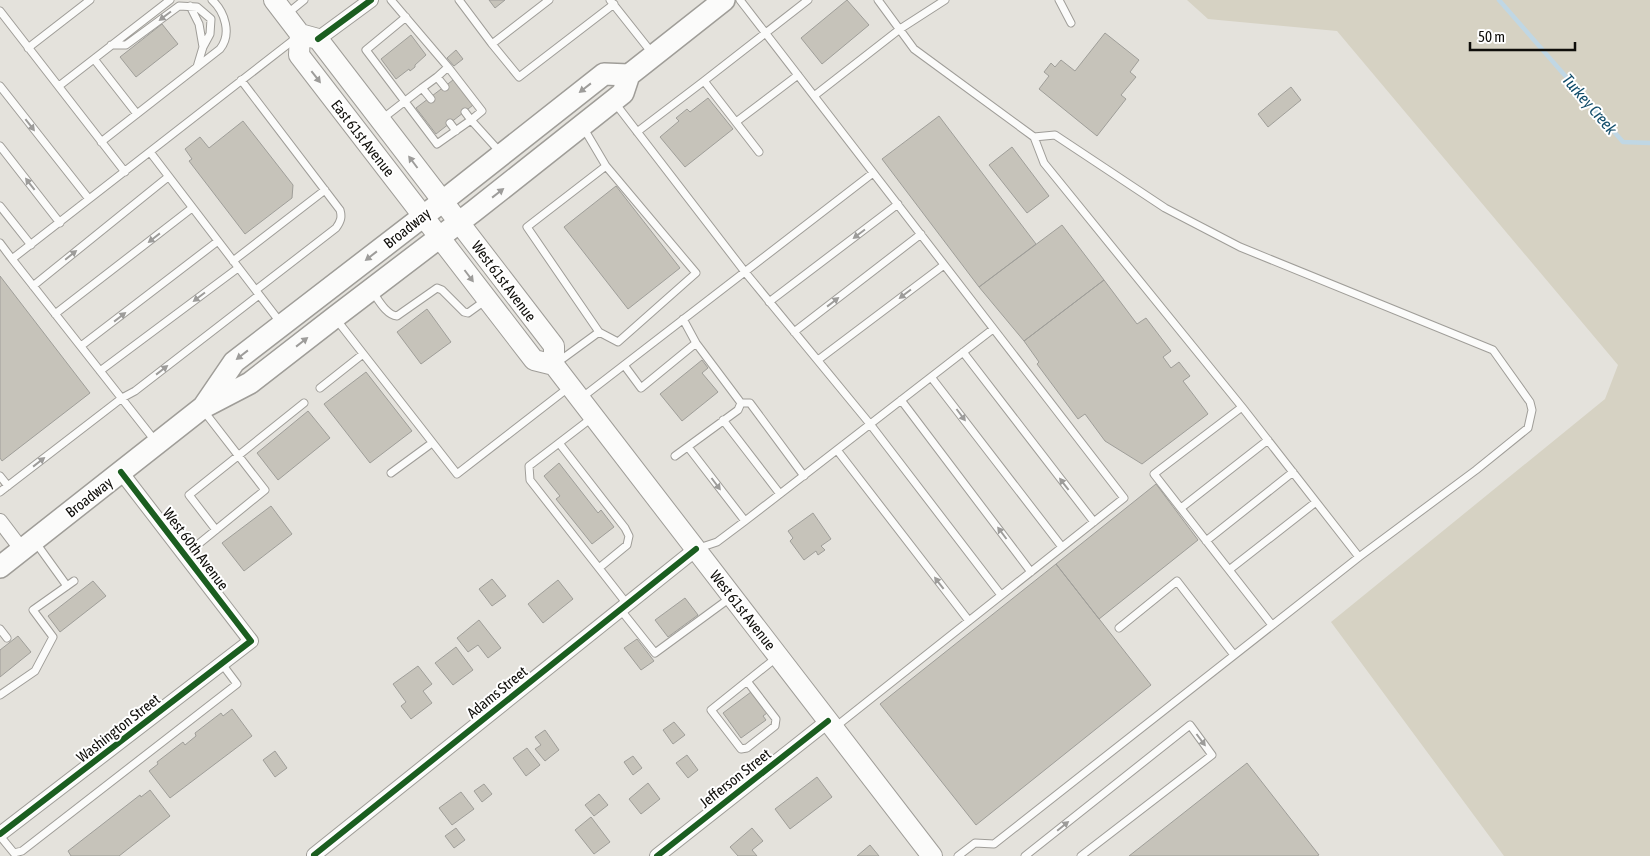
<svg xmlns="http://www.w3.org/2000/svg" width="1650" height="856" viewBox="0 0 1650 856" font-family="'Asap Condensed',sans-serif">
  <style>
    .green { fill: #d6d2c3 }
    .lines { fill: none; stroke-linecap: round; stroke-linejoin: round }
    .stream { stroke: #c0d7e4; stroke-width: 4.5 }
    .building { fill: #c6c3ba; stroke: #9f9e99 }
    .service-casing { stroke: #9f9d98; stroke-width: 9 }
    .minor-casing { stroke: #9f9d98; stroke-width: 16 }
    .secondary-casing { stroke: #9f9d98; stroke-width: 22 }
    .primary-casing { stroke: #9f9d98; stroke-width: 24 }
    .service { stroke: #fbfbfa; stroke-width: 7 }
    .minor { stroke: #fbfbfa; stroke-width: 14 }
    .secondary { stroke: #fbfbfa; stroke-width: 20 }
    .primary { stroke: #fbfbfa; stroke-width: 21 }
    .cycleway-casing { stroke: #fff; stroke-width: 9 }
    .cycleway { stroke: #1b5e20; stroke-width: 6 }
    .oneway { fill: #9d9c9a }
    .labels { text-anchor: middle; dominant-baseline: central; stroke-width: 4; stroke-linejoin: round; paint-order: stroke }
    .street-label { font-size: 15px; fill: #0f0e0a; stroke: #fff }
    .water-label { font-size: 16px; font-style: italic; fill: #124d6b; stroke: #fff }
  </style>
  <rect width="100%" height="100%" fill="#e4e2dc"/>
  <!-- green -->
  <path class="green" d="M1187,0H1650V856H1504L1331,622L1605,399L1618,365L1337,31L1208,19Z"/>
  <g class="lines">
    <!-- stream -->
    <path class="stream" d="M1499,0L1623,142L1650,143"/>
  </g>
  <!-- building -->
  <path class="building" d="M489,0H505L495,8Z
    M847,0L869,25L822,64L801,38Z
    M162,24L178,44L136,77L120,57Z
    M1105,33L1139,60L1130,72L1136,77L1121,95L1126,99L1097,136L1039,89L1049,76L1044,72L1051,63L1055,67L1061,60L1075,71Z
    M411,35L426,55L415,65V67L410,71L409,69L396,79L381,59Z
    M456,50L463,59L454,66L447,58Z
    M457,77L477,102L436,134L416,108Z
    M1291,87L1301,100L1268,127L1258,114Z
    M708,98L733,129L685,167L660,137L679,121L676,118L687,109L690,112Z
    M939,116L1036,244L979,287L882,159Z
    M243,121L293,185L292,198L245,234L189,161L192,159L185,149L200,137L209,148Z
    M1012,147L1049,196L1027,213L989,165Z
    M616,186L680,268L628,309L564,227Z
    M1062,225L1104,280L1024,341L979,287Z
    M0,276L90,393L2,461L0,458Z
    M1104,280L1137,324L1146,318L1171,351L1163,357L1171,368L1179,362L1190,376L1183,381L1208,414L1142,464L1105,441L1085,414L1078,419L1037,364L1039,362L1024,341Z
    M427,309L451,342L421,364L397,332Z
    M702,360L708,368L702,373L718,392L682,421L660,394Z
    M366,372L412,431L370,463L324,404Z
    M308,411L330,438L278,480L257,453Z
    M559,463L598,513L601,510L614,527L592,544L556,499L560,496L544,476Z
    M1156,484L1198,540L1099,619L1056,564Z
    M271,506L292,534L244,571L222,543Z
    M813,513L831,539L821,546L825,550L818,555L816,551L804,560L790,541L793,538L788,531Z
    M1056,564L1151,685L976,825L880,704Z
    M492,579L506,596L492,606L479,589Z
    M558,580L573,599L543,623L528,604Z
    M93,581L106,596L60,632L48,616Z
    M685,598L698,615L668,637L655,620Z
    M479,620L501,648L488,658L478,645L468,652L457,638Z
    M18,636L31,652L0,677V650Z
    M637,639L654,661L641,670L624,648Z
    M456,647L473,670L453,685L435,663Z
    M418,666L432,684L423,691L432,703L411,719L401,706L406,702L393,684Z
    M751,692L767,713L763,716L766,720L741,738L723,713Z
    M232,709L252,736L170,798L149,771L158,764L157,762L183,742L185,745L196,736L195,733L221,713L223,716Z
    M674,722L685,735L673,744L663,730Z
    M545,730L559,750L545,761L535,749L541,745L535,737Z
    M527,748L540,765L526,776L513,758Z
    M275,751L287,768L275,777L263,760Z
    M687,755L698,770L688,778L676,763Z
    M633,756L642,768L633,775L624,762Z
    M1247,763L1319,855L1317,856H1129Z
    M817,777L832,797L790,829L775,809Z
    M648,783L660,799L641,814L629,799Z
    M484,784L492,794L482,802L474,791Z
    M150,790L170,816L119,856H71L68,851L140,795L141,797Z
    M461,792L474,809L452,825L439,808Z
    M599,794L608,805L594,816L585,805Z
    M591,817L610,842L594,854L575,830Z
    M456,828L465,840L454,848L445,836Z
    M752,828L763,841L752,850L757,856H738L730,847Z
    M870,845L879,856H857Z"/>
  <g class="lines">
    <defs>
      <path id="service" d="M391,0L448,67
        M459,0L492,44L549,0
        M610,0L652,53
        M740,0L1124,498L834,728
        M878,0L914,49L1034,137L1055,135L1165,208L1240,247L1493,350L1530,402L1532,410L1528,428L1476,470L1359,557L994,844L975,843L958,856
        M1059,0L1071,23
        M190,6L199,24L203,47L197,67
        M0,11L125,172
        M288,13L304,0
        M406,17L366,50L437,144L471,120L500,152
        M492,44L519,77L614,4
        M111,45H126L179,6L197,7L211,19L210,34L203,47
        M28,48L90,0
        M94,59L137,114
        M437,77L448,67L482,111L471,120L465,112
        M241,80L340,210C342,217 341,221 336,228L256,290
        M704,81L808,0
        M0,86L89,199
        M59,86L170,0
        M422,88L437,77L445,87
        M814,96L900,29L945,0
        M615,103L745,272L870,424L1001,595
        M382,119L422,88L431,99
        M736,122L798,75
        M450,123L456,131
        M637,132L704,81L759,152
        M1034,137L1044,163L1242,407L1154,474L1272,625
        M101,142L220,49C232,34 225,12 212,0
        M0,146L60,223
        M150,152L280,322
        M0,206L31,245
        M0,243L12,259L296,38
        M12,259L156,442
        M233,261L325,190
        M33,286L168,177
        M372,291C378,299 386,315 397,316L437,288L442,290L464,312L468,313L486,300
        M769,302L898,204
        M55,314L192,208
        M336,319L457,474L568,388
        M683,319L696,343
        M599,332L618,342L696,273L606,166
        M794,332L921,234
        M81,346L218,241
        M963,352L1094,522
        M818,360L944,265
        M558,362L599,332L527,227L606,166L583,127
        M624,365L641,388L696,343L741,403L738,410L675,456
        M100,371L238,268
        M931,377L1062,547
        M320,388L363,354
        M580,399L873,173
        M901,400L1031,572
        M741,403H750L804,476
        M1242,407L1359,557
        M593,417L529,466L530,480L627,604
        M723,420L780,494
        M559,443L625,528L629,536L627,545L599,568
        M688,447L745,521
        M837,450L969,621
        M391,473L432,443
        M0,476L8,486
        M0,492L122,398L135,391L259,295
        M1181,508L1268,440
        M216,530L189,495L304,403
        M1206,541L1293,472
        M36,543L67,586
        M699,548L717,542L745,521L993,329
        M185,555L265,490L203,410
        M1229,570L1316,502
        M620,609L655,653L730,598
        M1119,628L1177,581L1234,655
        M0,629L7,638
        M747,681L776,719L775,726L747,748L741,749L711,710L776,658
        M0,695L35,671L53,637L33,610L74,581
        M0,836L14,853L22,851L237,684L222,664
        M1025,856L1190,725L1212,755L1081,856"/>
      <path id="minor" d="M318,39L371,0
        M0,521L22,550
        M0,834L251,641L121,472
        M314,855L696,549
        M657,856L828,721"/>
      <path id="secondary" d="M274,0L300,34L318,39L554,346V365
        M300,34L299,55L534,360L554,365L932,856"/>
      <path id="primary" d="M204,406L234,362L443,201L604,74L629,75
        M0,567L202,408L250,383L335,317L474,211L623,93L629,75L724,0"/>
    </defs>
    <!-- service casing -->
    <use href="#service" class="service-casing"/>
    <!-- minor casing -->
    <use href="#minor" class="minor-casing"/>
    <!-- secondary casing -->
    <use href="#secondary" class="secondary-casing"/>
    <!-- primary casing -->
    <use href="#primary" class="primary-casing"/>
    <!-- service -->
    <use href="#service" class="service"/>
    <!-- minor -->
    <use href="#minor" class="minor"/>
    <!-- secondary -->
    <use href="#secondary" class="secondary"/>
    <!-- primary -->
    <use href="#primary" class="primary"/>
    <defs>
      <path id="cycleway" d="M318,39L371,0
        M0,834L251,641L121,472
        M314,855L696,549
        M657,856L828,721"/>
    </defs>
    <!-- cycleway casing -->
    <use href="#cycleway" class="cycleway-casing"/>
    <!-- cycleway -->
    <use href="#cycleway" class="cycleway"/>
  </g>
  <!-- one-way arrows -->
  <defs><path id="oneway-solid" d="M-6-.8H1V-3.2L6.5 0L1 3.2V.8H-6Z" transform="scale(1.25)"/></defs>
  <g class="oneway">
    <use href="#oneway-solid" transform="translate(165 16) rotate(143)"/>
    <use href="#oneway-solid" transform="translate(316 77) rotate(52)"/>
    <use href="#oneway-solid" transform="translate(585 88) rotate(142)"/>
    <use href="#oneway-solid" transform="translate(30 125) rotate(52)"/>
    <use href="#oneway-solid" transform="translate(413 162) rotate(-127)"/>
    <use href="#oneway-solid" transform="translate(30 184) rotate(-128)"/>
    <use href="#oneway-solid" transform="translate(498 193) rotate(-38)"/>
    <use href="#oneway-solid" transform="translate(859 234) rotate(143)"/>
    <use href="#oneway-solid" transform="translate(154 238) rotate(142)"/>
    <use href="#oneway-solid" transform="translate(71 255) rotate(-39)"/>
    <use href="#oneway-solid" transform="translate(371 256) rotate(142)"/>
    <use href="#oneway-solid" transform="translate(469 276) rotate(53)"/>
    <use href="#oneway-solid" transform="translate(905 294) rotate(143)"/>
    <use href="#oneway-solid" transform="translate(199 297) rotate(143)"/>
    <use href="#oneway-solid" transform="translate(833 302) rotate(-38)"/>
    <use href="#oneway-solid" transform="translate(120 317) rotate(-38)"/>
    <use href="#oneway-solid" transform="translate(302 342) rotate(-38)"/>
    <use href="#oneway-solid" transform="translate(242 355) rotate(142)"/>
    <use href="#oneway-solid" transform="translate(162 370) rotate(-38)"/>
    <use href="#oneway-solid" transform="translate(961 415) rotate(53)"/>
    <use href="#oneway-solid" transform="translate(39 462) rotate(-38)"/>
    <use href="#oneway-solid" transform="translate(716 484) rotate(53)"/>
    <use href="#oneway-solid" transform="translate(1064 484) rotate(-128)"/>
    <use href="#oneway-solid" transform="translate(1002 533) rotate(-127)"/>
    <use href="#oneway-solid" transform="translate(939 583) rotate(-128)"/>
    <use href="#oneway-solid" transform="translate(1201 740) rotate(53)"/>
    <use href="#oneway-solid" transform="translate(1063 826) rotate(-39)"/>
  </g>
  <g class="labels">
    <!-- street labels -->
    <g class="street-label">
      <text transform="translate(363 138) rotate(52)">East 61st Avenue</text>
      <text transform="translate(407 228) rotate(-38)">Broadway</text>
      <text transform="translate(504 281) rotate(53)">West 61st Avenue</text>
      <text transform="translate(89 497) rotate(-38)">Broadway</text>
      <text transform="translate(196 549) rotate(53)">West 60th Avenue</text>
      <text transform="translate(743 610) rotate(52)">West 61st Avenue</text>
      <text transform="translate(497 692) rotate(-39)">Adams Street</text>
      <text transform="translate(118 728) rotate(-38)">Washington Street</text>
      <text transform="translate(735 778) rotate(-38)">Jefferson Street</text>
    </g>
    <!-- water labels -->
    <g class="water-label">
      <text transform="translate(1590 104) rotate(49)">Turkey Creek</text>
    </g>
  </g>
  <!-- scale -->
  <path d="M1470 42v8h105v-8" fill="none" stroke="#0f0e0a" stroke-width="2.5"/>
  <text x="1478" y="42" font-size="15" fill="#0f0e0a" stroke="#ffffff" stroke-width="4" paint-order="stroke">50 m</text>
</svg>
